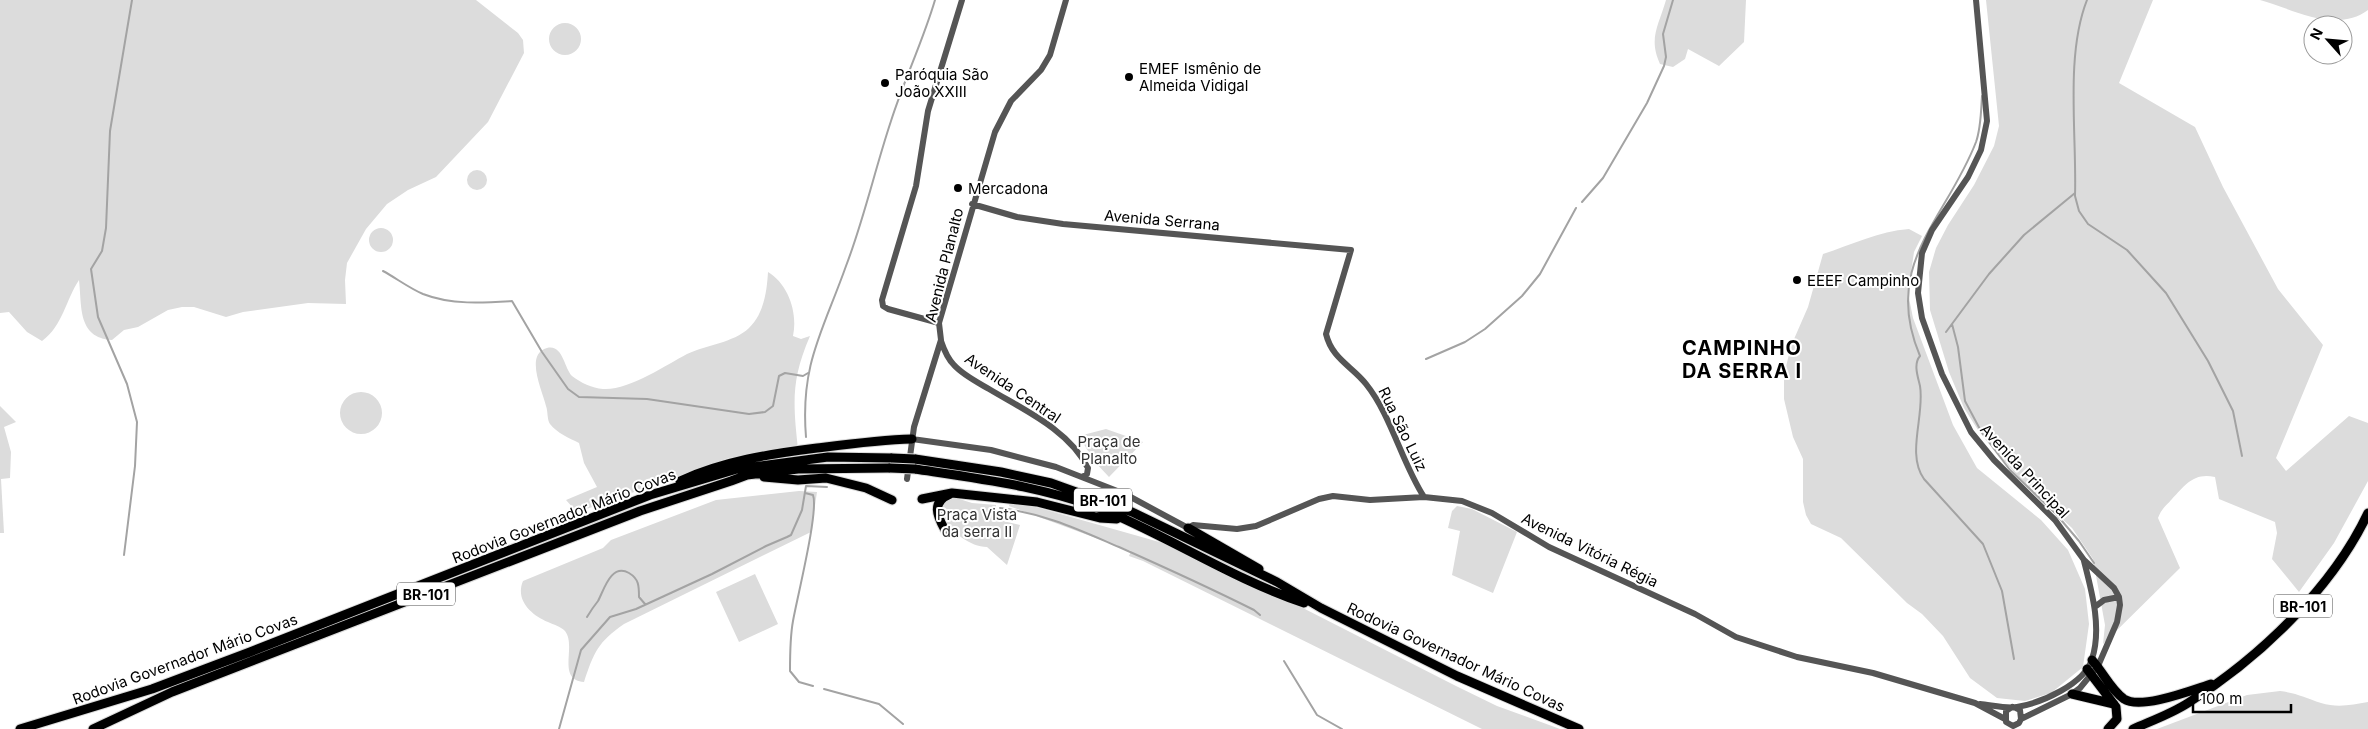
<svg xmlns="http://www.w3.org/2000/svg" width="2368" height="729" viewBox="0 0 2368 729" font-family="Inter,sans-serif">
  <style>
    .green { fill: #dcdcdc }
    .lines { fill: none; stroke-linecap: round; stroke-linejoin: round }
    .stream { stroke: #a3a3a3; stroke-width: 2 }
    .primary-casing { stroke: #dbdbdb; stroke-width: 11 }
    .tertiary { stroke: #555; stroke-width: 6 }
    .primary { stroke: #000; stroke-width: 9 }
    .primary-bridge-casing { stroke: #dbdbdb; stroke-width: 11; stroke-linecap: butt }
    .primary-bridge { stroke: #000; stroke-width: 9 }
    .poi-dot { fill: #000; stroke: #fff; stroke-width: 2 }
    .labels { text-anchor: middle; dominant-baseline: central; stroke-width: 4; stroke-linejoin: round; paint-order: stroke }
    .shield { fill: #fff; stroke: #4c4c4c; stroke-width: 1 }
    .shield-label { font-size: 14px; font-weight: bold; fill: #000 }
    .poi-label { font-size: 15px; fill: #000; stroke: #fff; text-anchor: start }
    .street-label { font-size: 15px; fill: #000; stroke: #fff }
    .park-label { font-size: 15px; fill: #333; stroke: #fff }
    .district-label { font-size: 20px; font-weight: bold; letter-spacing: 1px; fill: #000; stroke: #fff }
  </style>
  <rect width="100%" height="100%" fill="#fff"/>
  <!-- green -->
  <path class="green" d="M0,0H476L518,33L523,40L524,53L488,122L436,177L408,190L387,204L366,229L347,263L345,280L346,304L308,303L243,312L226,317L194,307H182L168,310L138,327L124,330L112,340C77,338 82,305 79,280C66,299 63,326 42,341L27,332L9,312L0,313Z
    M1666,0H1746L1744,42L1719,66L1688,49L1685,59L1673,67L1660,64C1648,38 1659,25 1666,0Z
    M1986,0H2153L2119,83L2195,127L2223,187L2278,289L2323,345L2276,458L2286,471L2349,416L2368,423V481L2334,543L2299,592L2272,559L2277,533L2275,522L2219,499L2215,477C2194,472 2185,485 2172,499C2165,507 2162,508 2158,518L2180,568L2103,644L2105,625L2093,559L2072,528L2024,484L1978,430L1964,408L1949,372L1930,310L1929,272L1936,248L1948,225L1974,185L1994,146L1999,126Z
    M2260,0H2368V10C2336,34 2293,9 2260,0Z
    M549 39a16 16 0 1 1 32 0a16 16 0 1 1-32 0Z
    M467 180a10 10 0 1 1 20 0a10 10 0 1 1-20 0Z
    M369 240a12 12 0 1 1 24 0a12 12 0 1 1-24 0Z
    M1909,229L1922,236L1914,252L1908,293L1913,318L1953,425L1977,468L2041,520L2068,550L2085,589L2089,624L2083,667L2051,693L2025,701L1997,698L1970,678L1943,636L1922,614L1907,603L1841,538L1811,524L1806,515L1803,502V459L1793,437L1784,399V375L1791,346L1808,307L1823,254C1851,245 1879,231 1909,229Z
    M768,272C788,284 798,312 793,336L801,339L810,336C791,380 793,403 798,449L729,458L581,511L574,509L566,500L597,487L584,463L579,443C569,438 557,433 550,424C547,420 548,411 546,406C543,392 524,354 547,348C563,344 564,368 572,376C581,383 592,388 603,389C628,391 666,365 687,354C706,345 733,343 749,328C764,314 767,290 768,272Z
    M340 413a21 21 0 1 1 42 0a21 21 0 1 1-42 0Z
    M0,406L16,422L4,427L11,452L10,478L1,479L4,533H0Z
    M1106,429L1143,442L1109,477L1094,461L1079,436Z
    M799,491L817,492L811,532L624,624C598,642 594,652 584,682C556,680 577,646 565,631C560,626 554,625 548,622C531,615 515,600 523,581L603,548L611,540L716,500Z
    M953,497L972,503L996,505L995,519L1020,525L1007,565L987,547C970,547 953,532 942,519C940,508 943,501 953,497Z
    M1011,500L1191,551L1456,686L1497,706L1560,729H1482L1143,561L1129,556L1131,551L1009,506Z
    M1457,506L1472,509L1517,532L1493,593L1452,575L1460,531L1448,528L1452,511Z
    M755,574L778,624L739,642L716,592Z
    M2280,691C2297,693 2306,698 2321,703C2337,708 2352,705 2368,702V729H2157L2247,695Z"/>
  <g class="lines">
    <!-- stream -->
    <path class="stream" d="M2087,0C2065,56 2077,135 2075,196L2079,211L2088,224L2127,250L2166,293L2208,361L2233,411L2242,456
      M1982,96C1981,111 1981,128 1976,142C1946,220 1881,264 1920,356C1913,364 1918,377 1920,386C1925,415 1906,454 1924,479L1983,544L2002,591L2014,659
      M1582,202L1603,178L1647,103L1664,66L1666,57L1663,34L1673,0
      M383,271C396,278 409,288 423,294C451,305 483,303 512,301L542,352L568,389L579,397L647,399L749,414L765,412L773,406L779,376L785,373L803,376L808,373
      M1952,324L1958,347L1965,401L1982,433L2010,470L2056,514L2079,541L2094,563
      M1946,332L1989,274L2024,235L2075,193
      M1426,359L1465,342L1485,329L1522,296L1540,274L1576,208
      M806,437C800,364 823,331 846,266C864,219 875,169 891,121C904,80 923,41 935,0
      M805,493L813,495C819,511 797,598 793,621C790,637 790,654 790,671L799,682L813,686
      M1000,508C1046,514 1077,529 1119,547C1164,567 1210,588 1254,610L1260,615
      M124,555L135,466L137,422L127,384L98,317L91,269L102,251L106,228L110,131L132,0
      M587,617C590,612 594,606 598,601C604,590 611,563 629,573C639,579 639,586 639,597L645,604
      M1284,661L1317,715L1342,729
      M824,689L879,704L903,724
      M559,729L581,650L610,617L636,609L712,574L766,546L787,537L791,535L802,510L806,486L827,487"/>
    <defs>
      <path id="primary" d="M915,459L1001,472L1051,483L1132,512L1277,582L1321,608L1457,676L1579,729
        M915,469C982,479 1048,487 1111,513C1176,541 1236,580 1304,603
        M764,477L798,480L826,478L866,488L892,500
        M680,481C724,461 769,454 817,448C849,444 879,440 912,439
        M922,499L952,493L1037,502L1100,518L1117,519
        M1188,528L1259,569
        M945,530C937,516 931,502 950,494
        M2092,660C2103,672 2111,690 2124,699C2141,710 2192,690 2211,684
        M2087,669L2116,707L2117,719L2108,729
        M2072,694L2114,704
        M20,729L152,689L250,652L650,495L737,469L828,457L892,458
        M93,729L172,692L640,511L731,481L747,475L798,469L890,468
        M2133,729C2151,721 2171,714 2188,703C2259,658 2332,589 2368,513"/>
    </defs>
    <!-- primary casing -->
    <use href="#primary" class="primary-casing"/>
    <!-- tertiary -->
    <path class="tertiary" d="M1976,0L1987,121L1981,150L1968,177L1932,230L1922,253L1918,293L1922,318L1942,374L1971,432L1994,460L2055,520L2084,560L2114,588L2119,597L2120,605L2117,622L2098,666L2080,688L2072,694L2021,719
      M972,204L1017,217L1063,224L1351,250L1326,334C1332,359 1352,366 1366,384C1391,415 1402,463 1424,497
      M939,323L888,309L883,306L882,300L916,186L928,111L962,0
      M941,341C944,350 947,358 954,365C963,375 977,382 989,389C1024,410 1069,430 1088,468L1087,474L1082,477
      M912,439L991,450L1056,467L1125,494L1188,528L1193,525L1237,529L1256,526L1319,499L1333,496L1370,500L1424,497L1462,501L1492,513L1549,547L1695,614L1736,637L1797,657L1873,673L1975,703L2005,719
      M907,479L914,427L941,340L939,323L995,132L1011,101L1041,70L1050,55L1066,0
      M2096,606L2104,600L2119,597
      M1980,704C1991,705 2007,709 2017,707C2041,703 2085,684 2092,659C2102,628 2092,592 2084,561
      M2012,707L2006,711V722L2013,726L2019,723L2021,719L2020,710L2016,708"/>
    <!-- primary -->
    <use href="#primary" class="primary"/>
    <defs>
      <path id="primary-bridge" d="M892,458L915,459
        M890,468L915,469"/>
    </defs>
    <!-- primary-bridge casing -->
    <use href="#primary-bridge" class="primary-bridge-casing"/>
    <!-- primary-bridge -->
    <use href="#primary-bridge" class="primary-bridge"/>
  </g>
  <!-- markers -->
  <g class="poi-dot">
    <circle cx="1129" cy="77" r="5"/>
    <circle cx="885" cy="83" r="5"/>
    <circle cx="958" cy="188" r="5"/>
    <circle cx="1797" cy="280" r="5"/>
  </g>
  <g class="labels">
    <!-- shield labels -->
    <g class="shield">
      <rect x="1074" y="488.5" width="58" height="23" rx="4"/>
      <rect x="397" y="582.5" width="58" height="23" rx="4"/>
      <rect x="2274" y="594.5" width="58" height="23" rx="4"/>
    </g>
    <g class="shield-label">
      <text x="1103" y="500">BR-101</text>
      <text x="426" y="594">BR-101</text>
      <text x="2303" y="606">BR-101</text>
    </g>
    <!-- poi labels -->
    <g class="poi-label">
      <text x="1139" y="68">EMEF Ismênio de<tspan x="1139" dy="17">Almeida Vidigal</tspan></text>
      <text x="895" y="74">Paróquia São<tspan x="895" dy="17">João XXIII</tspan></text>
      <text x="968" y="188">Mercadona</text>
      <text x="1807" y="280">EEEF Campinho</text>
    </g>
    <!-- street labels -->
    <g class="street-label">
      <text transform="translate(1162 220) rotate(5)">Avenida Serrana</text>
      <text transform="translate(944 265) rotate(-76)">Avenida Planalto</text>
      <text transform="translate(1013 388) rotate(34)">Avenida Central</text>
      <text transform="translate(1403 429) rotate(64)">Rua São Luiz</text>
      <text transform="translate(2025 471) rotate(47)">Avenida Principal</text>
      <text transform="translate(564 516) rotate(-21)">Rodovia Governador Mário Covas</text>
      <text transform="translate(1590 550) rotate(26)">Avenida Vitória Régia</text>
      <text transform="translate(1456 657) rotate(25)">Rodovia Governador Mário Covas</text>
      <text transform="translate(185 659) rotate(-20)">Rodovia Governador Mário Covas</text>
    </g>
    <!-- park labels -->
    <g class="park-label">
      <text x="1109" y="441">Praça de<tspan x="1109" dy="17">Planalto</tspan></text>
      <text x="977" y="514">Praça Vista<tspan x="977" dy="17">da serra II</tspan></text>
    </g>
    <!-- district labels -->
    <g class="district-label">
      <text x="1742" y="348">CAMPINHO<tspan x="1742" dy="23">DA SERRA I</tspan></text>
    </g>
  </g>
  <!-- north arrow -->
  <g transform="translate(2328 40) rotate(297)"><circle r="24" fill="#ffffff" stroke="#999999"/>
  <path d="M0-4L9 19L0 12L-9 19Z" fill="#000000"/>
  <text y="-8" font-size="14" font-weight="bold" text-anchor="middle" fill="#000000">N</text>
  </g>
  <!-- scale -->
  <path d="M2193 704v8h98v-8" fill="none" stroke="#000000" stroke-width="2.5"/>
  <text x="2200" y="704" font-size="15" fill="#000000" stroke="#ffffff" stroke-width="4" paint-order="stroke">100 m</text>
</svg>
